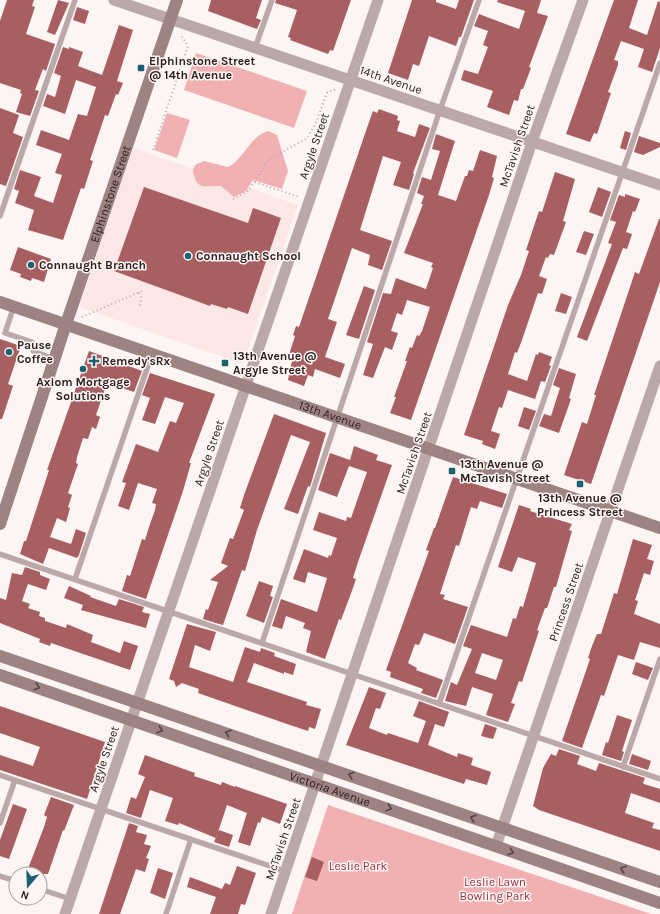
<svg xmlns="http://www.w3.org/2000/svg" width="660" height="914" viewBox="0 0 660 914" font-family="Karla,sans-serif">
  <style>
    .built { fill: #fce7e7 }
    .green { fill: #f1b1b2 }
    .building { fill: #a85f62; fill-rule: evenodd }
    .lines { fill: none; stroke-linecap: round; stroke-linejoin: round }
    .path { stroke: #b4a9a9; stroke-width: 2; stroke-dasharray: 1 3; stroke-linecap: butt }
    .lane { stroke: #bba8a8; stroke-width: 5.5 }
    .street { stroke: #bba8a8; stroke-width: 11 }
    .secondary { stroke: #9e8383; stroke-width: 12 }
    .oneway { stroke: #564343 }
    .poi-dot { fill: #1a6271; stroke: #fdf4f4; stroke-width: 1.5 }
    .labels { text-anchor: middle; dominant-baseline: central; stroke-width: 3; stroke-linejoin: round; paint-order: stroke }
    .poi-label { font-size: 12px; font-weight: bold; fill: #2f2020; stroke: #fdf4f4; text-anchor: start }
    .street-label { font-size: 12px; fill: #2f2020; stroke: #fdf4f4 }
    .park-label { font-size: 12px; fill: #91343c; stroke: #fdf4f4 }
  </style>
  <rect width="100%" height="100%" fill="#fdf4f4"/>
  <!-- built -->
  <path class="built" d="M133,148L298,205L243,364L79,307Z"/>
  <!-- green -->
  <path class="green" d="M196,53L307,91L294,128L184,90Z
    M167,113L190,120L177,158L154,150Z
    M268,131L277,135L288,171L282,189L253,180L246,191L234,197L221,186C205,185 196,192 193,170L195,165L204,161L228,167C244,159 250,136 268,131Z
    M328,805L651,914H292Z"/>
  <!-- building -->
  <path class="building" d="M7,0H34L32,6L35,7L26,34L55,44L46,71L43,69L35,90L39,91L30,116L16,112L22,94L20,93L21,90L0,83V21Z
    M58,0L69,3L55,35L47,32Z
    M211,0H262L256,18L261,20L257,29L208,11Z
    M276,0H351L333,51L330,50L328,54L290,40L291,38L288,37L297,10L275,3Z
    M412,0H436V2L456,9L459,0H474L461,37H459L456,46L429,36L419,66L413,64L408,80L388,73Z
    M498,0H541L537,13L548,16L529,67L531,68L523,89H521L518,101L514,100L509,115L487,107L493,91L461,80L464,70L478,74L488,47L483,45L488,31L474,26L479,14L519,29L525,11L497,2Z
    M614,0H638L629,28L647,35L658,1L660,2V48L652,72L638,67L644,49L621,41L614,60L618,61V65L608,92L611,93L597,134L594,133L590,142L566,134Z
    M77,7L89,11L85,24L73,20Z
    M119,25L133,30L117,81L123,83L118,95L116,94L108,116L105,115L90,160L93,161L84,189L81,188L63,240L28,230L34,210L15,203L19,191L14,189L20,170L41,177L34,196L53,203L62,175L55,173L62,154L36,145L41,130L69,140L78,114L87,116L96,87L76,80L65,114L43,106L47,94L55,97L61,76L54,73L63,47L69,49V47L83,52L78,66L102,75Z
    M0,108L19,115L13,133L23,137L6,186L0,184Z
    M379,109L398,116L397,120L400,121L397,131L415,137L419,124L430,128L413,173L414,174L409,190L393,185L401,162L383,156L360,230L392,241L382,270L368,265L370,255L352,248L328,319L337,322L325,357L345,364L340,378L315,369L313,377L308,375L304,386L288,380L292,361L288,358L295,336L293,335L296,326L299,327L369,122L373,111L377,113Z
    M625,131L631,133L626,150L620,148Z
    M436,134L455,141L438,195L456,201L465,176H467L469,170L473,171L480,150L497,156L492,177L494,178L489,195L411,420L390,413L396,397H394L407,361H405L410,347L412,348L417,335L419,336L422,331L430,307L407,300L402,315L397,313L391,331L398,333L392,350L385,347L373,378L363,375L373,344L367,342L383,293L391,294L396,278L426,289L433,268L431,267L433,263L404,253L423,204H421L424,196L417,193L422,177L431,180L440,151L432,149Z
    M639,136L660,143V147L643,155L634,152Z
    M555,172L575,179L563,221L566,222L554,255L550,254L548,258L546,257L539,276L547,279L542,294L538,293L522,340L517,353L515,352L508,374L527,381L536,354L538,355L539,352L552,357L549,365L551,366L545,382L541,381L535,399L508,390L502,408L499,407L491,431L500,434L495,449L482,444L483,441L464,435L508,305L521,275L529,251L526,250L539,211L542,212Z
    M144,187L248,223L253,208L281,218L248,314L228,307L227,309L211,304L210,306L114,271Z
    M598,187L611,192L602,217L589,212Z
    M625,194L640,199L635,212L633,211L626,232L632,234L627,249L623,248L587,341L577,337L612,244L608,243L616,222L610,220L619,195L625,197Z
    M659,219H660V282L591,484L564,475L582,422L587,424L596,395H594L635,272L639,274Z
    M584,231L594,234L586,255L576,252Z
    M18,247L51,259L44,282L32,278L31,281L20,277L21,274L10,270Z
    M364,286L375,290L359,339L346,335Z
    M561,293L572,297L566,314L555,311Z
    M0,339L21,346L8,384L13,386L2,419H0Z
    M89,351L142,371L134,392L107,383L96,415L100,417L96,429L92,427L88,439L83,438L77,457L76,463L78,464L68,493L72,495L68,507L70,508L66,522L57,518L50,537L71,544L76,529L86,533L79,555L77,558L49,548L43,564L20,554L24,541H26L49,470H47Z
    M559,368L576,374L569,398L571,399L559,433L539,426L544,414L551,416L560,388L553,385Z
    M150,373L215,394L189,463H191L183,491L146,599L122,591L127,575L130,576L142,539L145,540L149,527L155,510L156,504L152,503L157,489L138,483L129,510L118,506L126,483L122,482L136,444L158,452L170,421L176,423L184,403L165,397L155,424L142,420L150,398L142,395Z
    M524,407L536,411L529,430L518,426Z
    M274,414L326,433L310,487L308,486L298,514L284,509L310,442L291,435L257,530L245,571L242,570L223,625L219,624L203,619L206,609L208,610L218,582L210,580L228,566L221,563L230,538L233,539L244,510L240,508L244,495Z
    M354,446L378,455L376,460L392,465L358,562L353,578L356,579L353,588L341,620L339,619L325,659L306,652L311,631L303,628L305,623L286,616L282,629L272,626L281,599L317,612L327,578L308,572L305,583L293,579L304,549L328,558L329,555L331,556L337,538L313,530L319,512L346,521L347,517L351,518L367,472L349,466L337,497L318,490L330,453L350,460Z
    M453,477L507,494L502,508L480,501L477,509L471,507L459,546L456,545L440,594L445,595L443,599L468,607L455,644L424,633L419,645L415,644L408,663L417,668L416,670L443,680L436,698L421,693L423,689L390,677L391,672L386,670L429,551L426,550L434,528H435Z
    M519,505L531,509L530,511L572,524L569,530L572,531L556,587H554L547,608H545L537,630L539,631L522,682L519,681L511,703L515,704L508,722L486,715L493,694L472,687L466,706L445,701L451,682L457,685L472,649L463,646L471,625L507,637L513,618L516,619L520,606L523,607L536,563L518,557L512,572L498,567ZM482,653L503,660L496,680L475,673Z
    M633,539L652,545L647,559L654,561L650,575L644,573L635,600L638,601L634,614L660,624V648L640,642L634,660L618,655L604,696L601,695L582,748L562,741L590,659L588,658L592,646L597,634H601L614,593L617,594Z
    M25,567L40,572V575L50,579L46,590L28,584L22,601L30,604L28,608L40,612L39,616L45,618V621L66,628L67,624L93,635L91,642L120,653L124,641L138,646L130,670L51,643L50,646L39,642L40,639L0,623V598L6,600L12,573L22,575Z
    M259,581L273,586L270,596L273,597L264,623L246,616Z
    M69,586L91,596L90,597L116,606L119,599L144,607L142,612L150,614L146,628L81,610L83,605L64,598Z
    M187,624L216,632L210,651L195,645L189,667L233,682L245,647L260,652L261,648L275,653L274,656L296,664L293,675L284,672V674L254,663L247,682L307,702L306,705L321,709L315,729L309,727L308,731L284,723L198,693L199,689L182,683L176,687L174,681L169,679Z
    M636,662L653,668L648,680L632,674Z
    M369,687L386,693L380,709L376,708L369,728L387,735L388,733L418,743L426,721L413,716L419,701L449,712L444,727L435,724L428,745L457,757L458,753L473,758L471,765L491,772L487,785L466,779L464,784L346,745Z
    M0,706L105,742L87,799L0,770V755L33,766L40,747L0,733Z
    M617,715L632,720L622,751L624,752L621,761L602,755L606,742L608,743Z
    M485,724L497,728L493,739L481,736Z
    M559,749L580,756L577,764L596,771L599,763L645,778L643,783L644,784L660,789V803L631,793L625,813L654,823L652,828L660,830V851L539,810L533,806L543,768L551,754L556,756Z
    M632,754L651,761L648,770L629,764Z
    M145,755L195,773L194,776L221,785L222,782L235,787V786L287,804L280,824L262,817L260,823L258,822L250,846L238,842L247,813L227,805L216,838L179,823L178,825L165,821L173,798L150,790L141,818L126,813L131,797L136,799L145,777L138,774Z
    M51,797L74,805L64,831L63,830L48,874H26L44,827L47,817L44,815Z
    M13,804L27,809L9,859L0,856V840Z
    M129,823L138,826L136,832L147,835L144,844L151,846L146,858L149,859L145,872L136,869L120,914H99Z
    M219,830L233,835L229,847L214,842Z
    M312,857L324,862L317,881L305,877Z
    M237,866L256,873L245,905L241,904L238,914H210L216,897L187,887L190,877L222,889L225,883L230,885Z
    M158,868L173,873L165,899L150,893Z"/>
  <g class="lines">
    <!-- path -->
    <path class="path" d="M153,150L188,46L181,35
      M255,182L299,197
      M233,199L248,191L269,159L306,139L315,125L327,93L336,89
      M139,293L141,297L140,308
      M82,317L144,290"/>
    <!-- lane -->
    <path class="lane" d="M255,48L272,0
      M0,216L75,0
      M14,306L5,333L32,342L33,351L54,359
      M0,554L660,779
      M75,579L152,354
      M262,643L440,110L479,0
      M439,704L660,63
      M623,767L660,659
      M0,775L285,871
      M0,823L15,780
      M0,876L16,881
      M40,889L70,899
      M166,914L191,839"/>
    <!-- street -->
    <path class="street" d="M114,0L660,185
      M496,846L660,366
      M65,914L378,0
      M271,914L532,142L583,0"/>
    <!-- secondary -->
    <g class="secondary">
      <path id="s1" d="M0,302L660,528"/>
      <path id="s2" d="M0,524L66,324L177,0"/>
      <path d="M0,656L660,882"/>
      <path id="s3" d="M0,675L660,903"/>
    </g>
  </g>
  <!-- one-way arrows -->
  <defs><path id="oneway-chevron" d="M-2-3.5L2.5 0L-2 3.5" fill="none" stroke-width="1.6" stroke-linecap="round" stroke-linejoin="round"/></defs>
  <g class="oneway">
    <use href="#oneway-chevron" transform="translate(37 687) rotate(19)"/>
    <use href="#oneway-chevron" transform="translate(160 730) rotate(19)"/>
    <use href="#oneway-chevron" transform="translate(228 733) rotate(-161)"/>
    <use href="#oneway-chevron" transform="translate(351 775) rotate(-161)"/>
    <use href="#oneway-chevron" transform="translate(389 808) rotate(19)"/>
    <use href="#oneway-chevron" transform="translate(473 818) rotate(-161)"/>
    <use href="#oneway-chevron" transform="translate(511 852) rotate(19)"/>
    <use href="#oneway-chevron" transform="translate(623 869) rotate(-161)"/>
  </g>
  <!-- markers -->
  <g class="poi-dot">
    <rect x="137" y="64" width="8" height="8" rx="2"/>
    <circle cx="188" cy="256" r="4"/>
    <circle cx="31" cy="265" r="4"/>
    <circle cx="9" cy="352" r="4"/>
    <path d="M92 355h4v4h4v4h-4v4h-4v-4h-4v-4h4z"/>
    <rect x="221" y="359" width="8" height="8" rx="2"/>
    <circle cx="83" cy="369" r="4"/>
    <rect x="448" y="467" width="8" height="8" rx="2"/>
    <rect x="576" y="480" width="8" height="8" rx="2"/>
  </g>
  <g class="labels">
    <!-- poi labels -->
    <g class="poi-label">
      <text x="149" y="61">Elphinstone Street<tspan x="149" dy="14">@ 14th Avenue</tspan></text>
      <text x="196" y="256">Connaught School</text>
      <text x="39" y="265">Connaught Branch</text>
      <text x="17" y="345">Pause<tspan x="17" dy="14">Coffee</tspan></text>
      <text x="233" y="356">13th Avenue @<tspan x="233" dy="14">Argyle Street</tspan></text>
      <text x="102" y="361">Remedy'sRx</text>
      <text x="83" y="382" text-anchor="middle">Axiom Mortgage<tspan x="83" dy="14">Solutions</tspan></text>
      <text x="460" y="464">13th Avenue @<tspan x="460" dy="14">McTavish Street</tspan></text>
      <text x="580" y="498" text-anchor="middle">13th Avenue @<tspan x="580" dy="14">Princess Street</tspan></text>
    </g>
    <!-- street labels -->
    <g class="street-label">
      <text transform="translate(391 80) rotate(19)">14th Avenue</text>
      <text transform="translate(314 146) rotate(-71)">Argyle Street</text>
      <text transform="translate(517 146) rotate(-71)">McTavish Street</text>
      <text stroke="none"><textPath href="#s2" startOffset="348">Elphinstone Street</textPath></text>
      <text stroke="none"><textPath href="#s1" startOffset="349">13th Avenue</textPath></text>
      <text transform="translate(209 453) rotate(-71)">Argyle Street</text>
      <text transform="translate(414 453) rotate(-71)">McTavish Street</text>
      <text transform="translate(566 602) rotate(-71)">Princess Street</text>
      <text transform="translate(104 759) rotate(-71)">Argyle Street</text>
      <text stroke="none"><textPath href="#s3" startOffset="349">Victoria Avenue</textPath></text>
      <text transform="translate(283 839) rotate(-71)">McTavish Street</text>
    </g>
    <!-- park labels -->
    <g class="park-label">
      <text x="358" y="866">Leslie Park</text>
      <text x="495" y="882">Leslie Lawn<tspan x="495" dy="14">Bowling Park</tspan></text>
    </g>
  </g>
  <!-- north arrow -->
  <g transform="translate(28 886) rotate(199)"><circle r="19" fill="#fdf4f4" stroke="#ab9f9f"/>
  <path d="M0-3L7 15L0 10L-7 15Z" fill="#1a6271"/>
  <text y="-6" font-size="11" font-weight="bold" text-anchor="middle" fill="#2f2020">N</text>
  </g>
</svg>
